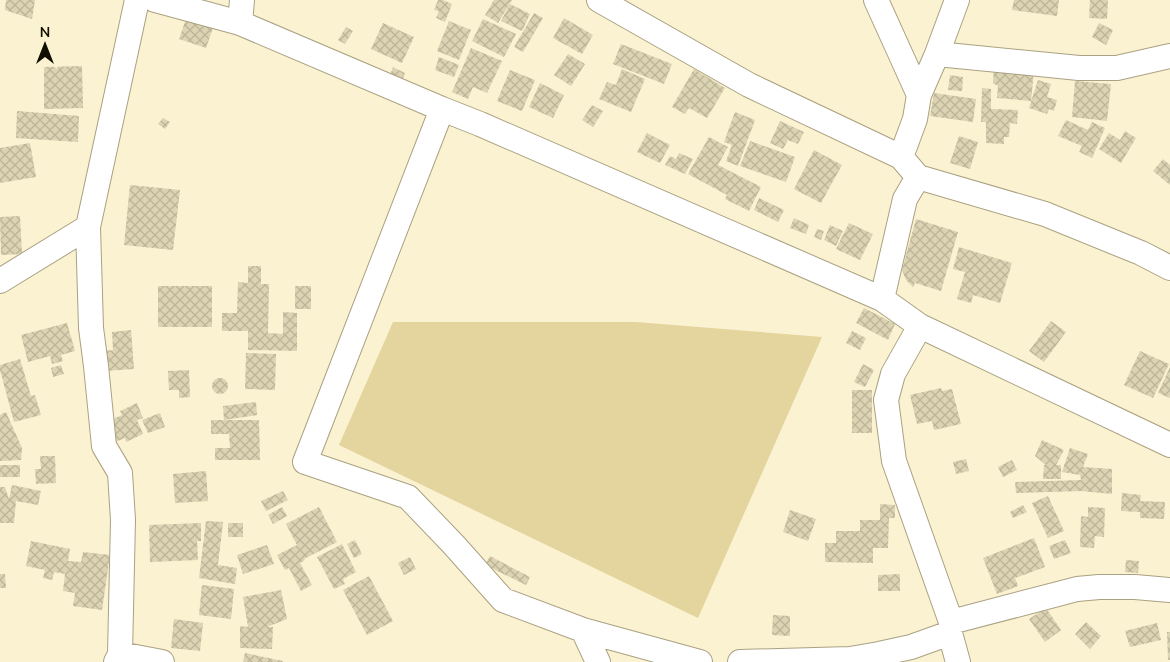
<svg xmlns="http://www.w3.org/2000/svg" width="1170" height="662" viewBox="0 0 1170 662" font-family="'Nunito Sans',sans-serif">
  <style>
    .grass { fill: #e4d49e }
    .building { fill: url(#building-cross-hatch) }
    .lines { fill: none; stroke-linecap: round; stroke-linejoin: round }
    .minor-casing { stroke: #aaa182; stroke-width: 26 }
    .minor { stroke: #fff; stroke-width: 24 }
  </style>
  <defs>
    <pattern id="building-cross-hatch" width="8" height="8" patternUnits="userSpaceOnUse" patternTransform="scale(1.25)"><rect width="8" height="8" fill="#dcd3b3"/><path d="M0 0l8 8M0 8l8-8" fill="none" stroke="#bcb498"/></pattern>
  </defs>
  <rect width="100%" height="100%" fill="#fbf2d1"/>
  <!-- grass -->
  <path class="grass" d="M393,322H636L822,337L698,618L339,445Z"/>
  <!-- building -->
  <path class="building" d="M6,0H35L32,19L5,10Z
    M438,0H443L452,4L445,22L436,18L439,11L434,10Z
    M494,0H512L498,23L485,15Z
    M1014,0H1059L1057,16L1012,10Z
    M1090,0H1108L1107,19L1089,18Z
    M510,4L530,14L522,31L501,21Z
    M534,13L543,18L523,52L514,47Z
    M564,18L593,35L582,54L553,38Z
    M186,19L213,28L206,48L179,39Z
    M483,19L516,34L504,57L472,41Z
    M449,21L471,30L459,60L437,51Z
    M383,23L414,37L402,63L371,49Z
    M1099,23L1113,30L1106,45L1092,37Z
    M346,27L353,31L345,44L338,40Z
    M621,44L672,64L664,84L613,64Z
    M471,48L502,61L487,93L473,87L468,99L452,92Z
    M568,54L585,64L571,86L554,75Z
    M439,57L459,65L454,77L435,70Z
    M82,66L83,108L44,109V67Z
    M994,66L1034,70L1031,101L997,98L998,86L993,83Z
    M393,67L405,73L401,83L389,78Z
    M622,69L645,79L631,112L599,99L607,82L616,85Z
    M694,69L725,88L707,118L689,108L685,114L672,107Z
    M510,70L535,80L522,111L497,101Z
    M950,75L963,77L962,91L948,90Z
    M1038,80L1051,84L1047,97L1057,100L1054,111L1049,109L1047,114L1029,108Z
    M1075,81L1111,84L1107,121L1072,117Z
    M540,83L564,95L553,118L529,107Z
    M982,88L991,89V109L1018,110L1017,124L1010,123L1009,137H1004V144L986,143V122H981Z
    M934,93L976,99L973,122L930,116Z
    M592,105L603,111L593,127L582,120Z
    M17,111L79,116L78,142L16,138Z
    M735,112L755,120L738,166L726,161L732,145L724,142Z
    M163,118L170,122L165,129L158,124Z
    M1066,120L1088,130L1092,122L1105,128L1092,158L1079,152L1082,146L1058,136Z
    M780,121L804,132L798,144L788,140L783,149L770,143Z
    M1125,131L1136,138L1121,163L1099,149L1109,133L1120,140Z
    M647,133L670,145L660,163L637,152Z
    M959,136L978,142L970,169L950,163Z
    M709,137L728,147L718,165L761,187L749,211L725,199L727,195L688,174Z
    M750,141L795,157L786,182L740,166Z
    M30,143L36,177L0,183V148Z
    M814,150L842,165L821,203L794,189Z
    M679,153L693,159L685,174L665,165L670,156L676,159Z
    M1163,159L1170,165V185L1153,171Z
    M130,185L180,190L173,250L124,245Z
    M759,198L784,210L778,222L754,210Z
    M20,216L22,254L1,255L0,217Z
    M794,218L809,225L806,234L790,228Z
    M916,219L958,232L941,291L915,283L913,287L906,280L902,270Z
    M849,223L873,234L860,260L836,249Z
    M830,225L843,231L836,246L824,240Z
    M817,229L824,231L821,240L814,237Z
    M959,247L1012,263L1000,303L973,295L971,303L957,299L965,272L953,269Z
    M248,266H261V284H269L268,333L283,334V312L297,313V351L248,350V331H222V313H237L238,282L248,283Z
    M158,286H212V327H158Z
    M295,286H311V309H295Z
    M864,308L895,324L888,340L856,323Z
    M1051,321L1066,332L1044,362L1029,351Z
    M67,323L75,351L61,355L63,361L52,364L50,356L28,362L21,335Z
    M131,330L134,369L106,371L104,351L113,350L112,332Z
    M852,331L866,338L860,350L846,343Z
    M1140,351L1169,364L1153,398L1124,385Z
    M246,353L276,354L275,390L245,389Z
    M20,359L31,396L35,395L41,415L14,422L0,370V365Z
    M863,364L874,370L865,387L854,382Z
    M61,365L64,374L53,377L51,368Z
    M1170,367V398L1158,393Z
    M189,370L190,397L179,398V390H169L168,371Z
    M212 386a8 8 0 1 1 16 0a8 8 0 1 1-16 0Z
    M941,388L942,391L952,389L961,424L934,430L932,421L917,424L910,395Z
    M852,390H872V433H852Z
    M256,402L257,415L224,420L223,406Z
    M137,403L143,418L137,420L143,434L126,442L125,438L115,442L106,422L122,415L120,411Z
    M6,412L22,448L21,460L0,461V415Z
    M160,413L165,427L148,433L142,420Z
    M211,420H259L260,460H215V448H230L229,434H211Z
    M1042,440L1064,450L1056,465H1061V479H1043L1044,465H1046L1035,456Z
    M1070,448L1088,454L1083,467L1112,469V494L1081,491L1016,493L1015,482L1081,480L1080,475L1062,472Z
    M40,456H55L56,483L36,484L35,469H41Z
    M966,459L969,471L956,474L953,462Z
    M1012,460L1017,470L1003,477L998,467Z
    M0,465H20V477H0Z
    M206,471L208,501L175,503L173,474Z
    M12,485L41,491L38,505L16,501L14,523H0V487H5L9,499Z
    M283,491L288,500L266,511L261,501Z
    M1122,493L1141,495L1140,501L1165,502L1164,519L1140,518V512L1121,511Z
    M1048,496L1064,531L1048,538L1032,503Z
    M880,504L895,505V518H889L888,548H873V563L825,562V543H836V531H860V520H880Z
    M1023,505L1027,512L1013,518L1010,512Z
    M282,507L287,516L273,524L268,515Z
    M319,507L337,542L304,559L305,560L300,563L312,585L301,591L289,568L285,570L277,555L297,545L286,524Z
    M1088,507L1105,508L1104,537L1095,536L1094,548L1080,547L1081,516L1088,517Z
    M790,510L816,519L808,541L783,532Z
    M206,521L223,522L218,565L237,568L235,584L199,578Z
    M201,523V541H197L198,560L150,562L149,525Z
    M228,523H243V537H228Z
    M1034,538L1045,567L1015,578L1018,586L997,594L983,558Z
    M355,540L362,554L354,558L347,544Z
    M1065,540L1071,553L1054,559L1049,546Z
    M31,541L70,549L68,561L81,562L83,552L110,555L102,610L73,606L75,593L63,591L65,574L54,572L52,580L43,578L45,570L26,566Z
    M342,544L356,572L343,579L345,584L334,589L317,557Z
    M267,545L274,564L243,574L237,555Z
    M490,556L530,577L526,585L485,565Z
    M410,557L416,569L404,575L398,563Z
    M1126,560L1139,561L1138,573L1125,572Z
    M0,574H5L6,588H0Z
    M900,574V591H878V575Z
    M369,576L393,621L367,635L343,590Z
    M202,585L234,589L231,619L199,615Z
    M281,590L287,619L267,627H273L272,649L240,648V626L248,627L243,597Z
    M1046,608L1061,630L1045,642L1029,619Z
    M773,615L790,616V636L772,635Z
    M174,619L203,623L200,651L171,648Z
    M1086,622L1101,636L1090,649L1075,634Z
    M1157,623L1161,640L1130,647L1125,631Z
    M1167,632H1170V660H1168Z
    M245,653L283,661V662H243Z"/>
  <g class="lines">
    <defs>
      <path id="minor" d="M155,0L240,23L442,109L480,124L882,299L920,326L1170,445
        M599,0L749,85L901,157
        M876,0L919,95
        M240,23L242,0
        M937,54L1079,68H1117L1170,56
        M442,109L305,462L408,497L454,545L503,600L583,630L700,662
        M918,177L1045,214L1141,253L1170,268
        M88,227L91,328L96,366L104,446L120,473L123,520L120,654L116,662
        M0,281L88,227L137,0
        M882,299L905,199L918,177L901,157L915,119L919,95L937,54L957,0
        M920,326L893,374L886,400L894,461L951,622L950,633L958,662
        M951,622L1077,589L1099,587H1135L1170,590
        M583,630L598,662
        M120,654L162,662
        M740,662L850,659L879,654L911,647L950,633"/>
    </defs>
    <!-- minor casing -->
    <use href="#minor" class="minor-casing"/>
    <!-- minor -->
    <use href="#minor" class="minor"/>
  </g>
  <!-- north arrow -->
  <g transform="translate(45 45)" stroke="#fbf2d1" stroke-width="4" paint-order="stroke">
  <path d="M0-4L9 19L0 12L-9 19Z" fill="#110e04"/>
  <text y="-8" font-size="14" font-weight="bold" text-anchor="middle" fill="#110e04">N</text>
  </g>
</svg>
